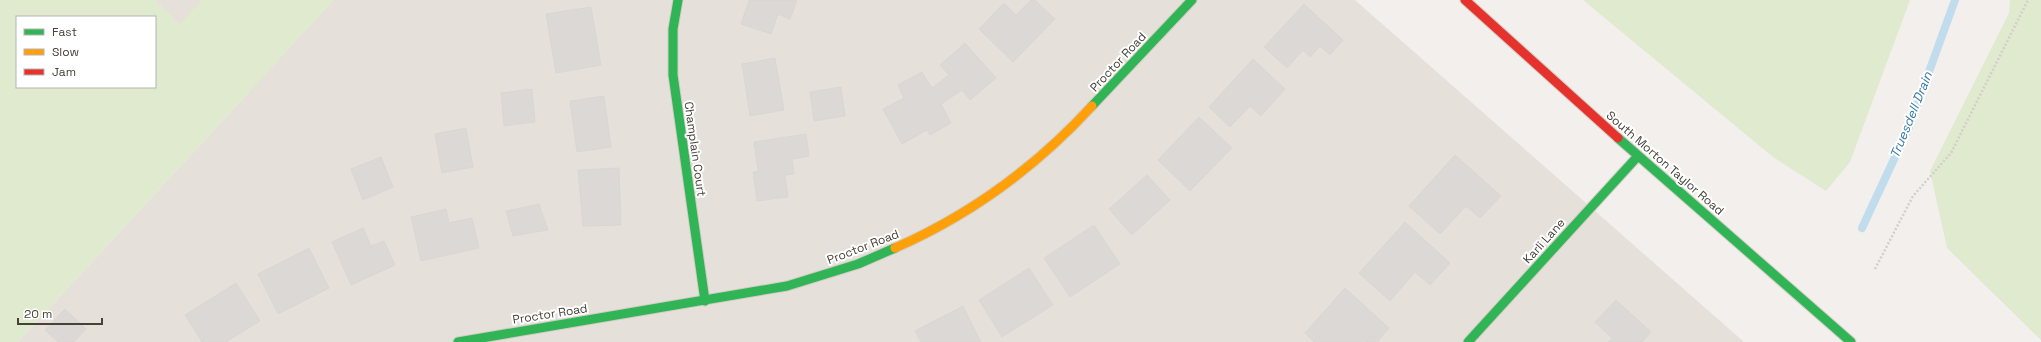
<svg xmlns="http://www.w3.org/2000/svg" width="2041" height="342" viewBox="0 0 2041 342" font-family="'Space Grotesk',sans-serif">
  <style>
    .residential { fill: #e5e1da }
    .green { fill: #e0eace; fill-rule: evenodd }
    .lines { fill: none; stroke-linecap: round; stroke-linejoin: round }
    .stream { stroke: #c0dced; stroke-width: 8 }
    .building { fill: #dbd8d5; stroke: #dad6d2 }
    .fast-casing { stroke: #d0ccc3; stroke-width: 11 }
    .slow-casing { stroke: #d0ccc3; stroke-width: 11 }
    .jam-casing { stroke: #d0ccc3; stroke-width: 11 }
    .path { stroke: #d2cfcc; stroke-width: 2.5; stroke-dasharray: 2 2; stroke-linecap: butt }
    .fast { stroke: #30b455; stroke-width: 9 }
    .slow { stroke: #ff9f0a; stroke-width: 9 }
    .jam { stroke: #e5322d; stroke-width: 9 }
    .labels { text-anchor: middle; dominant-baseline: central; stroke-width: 4; stroke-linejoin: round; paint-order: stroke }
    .street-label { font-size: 12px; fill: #474138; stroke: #fff }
    .water-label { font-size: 13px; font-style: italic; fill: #357ba6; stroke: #fff }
  </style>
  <rect width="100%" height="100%" fill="#f2efec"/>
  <!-- residential -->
  <path class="residential" d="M154,0H1355L1744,342H18L250,91Z"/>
  <!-- green -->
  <path class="green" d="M0,0H154L180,24L202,0H334L18,342H0ZM17,17H155V87H17Z
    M1583,0H1910L1850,162L1826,191L1773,157Z
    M2010,0H2041V340L1947,248L1930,171L2009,13Z"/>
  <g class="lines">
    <!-- stream -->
    <path class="stream" d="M1862,228L1909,127L1955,0"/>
  </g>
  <!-- building -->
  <path class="building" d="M749,0H797L790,19L778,14L771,34L741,24Z
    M1031,0H1035L1055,19L1013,62L979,29L1004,3L1016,15Z
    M1304,4L1343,40L1330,55L1320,46L1310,57L1303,50L1287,68L1264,47Z
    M591,7L601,65L556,73L546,14Z
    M965,43L996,78L970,100L962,90L941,104L951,123L930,135L927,130L902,144L883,109L904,98L898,85L922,72L932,88L949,75L940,65Z
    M775,58L784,110L750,116L742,64Z
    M1253,59L1285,89L1261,116L1250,106L1230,127L1209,107Z
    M841,87L845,116L814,121L810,92Z
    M532,89L535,122L504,126L501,93Z
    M604,96L611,147L577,152L570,101Z
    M1199,117L1232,148L1190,191L1158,160Z
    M466,128L473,167L442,173L435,134Z
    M806,134L809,156L792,159L794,174L785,175L788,197L757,201L753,172L758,171L754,142Z
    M1455,155L1501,196L1480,218L1466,206L1440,234L1409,206Z
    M381,157L393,187L363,200L351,169Z
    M619,168L621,225L583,226L578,170Z
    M1147,175L1170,200L1132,235L1109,209Z
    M539,204L548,230L513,236L506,211Z
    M446,209L449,223L472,218L479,248L421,261L411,217Z
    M1405,222L1450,263L1430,285L1415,272L1390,301L1359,273Z
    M1094,225L1120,264L1070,297L1044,258Z
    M363,228L371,246L384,241L395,265L351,285L332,242Z
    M309,248L329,288L278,314L258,274Z
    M1029,268L1053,305L1002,337L979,300Z
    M236,283L260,321L226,342H202L185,315Z
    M1345,288L1389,328L1377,342L1361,341L1360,342H1314L1305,333Z
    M1616,300L1651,332L1643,341L1644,342H1608L1612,338L1595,322Z
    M963,306L981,342H921L915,331Z
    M65,309L86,329L74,342H58L45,330Z"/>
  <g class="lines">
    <defs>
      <path id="fast" d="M678,0L673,29V75L705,301
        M1092,106L1192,0
        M1618,138L1851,342
        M458,342L787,286L858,264L895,248
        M1468,342L1638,156"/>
      <path id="slow" d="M895,248C970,215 1036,167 1092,106"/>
      <path id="jam" d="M1465,0L1618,138"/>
    </defs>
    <!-- fast casing -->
    <use href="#fast" class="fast-casing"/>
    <!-- slow casing -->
    <use href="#slow" class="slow-casing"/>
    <!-- jam casing -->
    <use href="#jam" class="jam-casing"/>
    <!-- path -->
    <path class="path" d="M1875,269L1913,196L1951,153L2028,0"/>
    <!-- fast -->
    <use href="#fast" class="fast"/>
    <!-- slow -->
    <use href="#slow" class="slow"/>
    <!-- jam -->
    <use href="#jam" class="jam"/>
  </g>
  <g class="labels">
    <!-- street labels -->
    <g class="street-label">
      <text transform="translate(1118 62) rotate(-47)">Proctor Road</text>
      <text transform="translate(695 149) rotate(82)">Champlain Court</text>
      <text transform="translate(1665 163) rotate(41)">South Morton Taylor Road</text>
      <text transform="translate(1544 241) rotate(-48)">Karli Lane</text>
      <text transform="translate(863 247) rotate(-21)">Proctor Road</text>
      <text transform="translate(550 314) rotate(-9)">Proctor Road</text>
    </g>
    <!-- water labels -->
    <g class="water-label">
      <text transform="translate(1911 115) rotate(-68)">Truesdell Drain</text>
    </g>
  </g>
  <!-- legend -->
  <rect x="16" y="16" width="140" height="72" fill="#ffffff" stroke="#b5b3af"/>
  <rect x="24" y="29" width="20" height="6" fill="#30b455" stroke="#b5b3af"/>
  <text x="52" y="36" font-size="12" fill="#474138">Fast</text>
  <rect x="24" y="49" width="20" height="6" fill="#ff9f0a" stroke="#b5b3af"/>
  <text x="52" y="56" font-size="12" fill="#474138">Slow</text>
  <rect x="24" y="69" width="20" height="6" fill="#e5322d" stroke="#b5b3af"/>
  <text x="52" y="76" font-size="12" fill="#474138">Jam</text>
  <!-- scale -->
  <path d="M18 318v6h84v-6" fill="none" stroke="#474138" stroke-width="2"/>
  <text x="24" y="318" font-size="12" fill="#474138" stroke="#ffffff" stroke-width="3" paint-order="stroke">20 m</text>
</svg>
